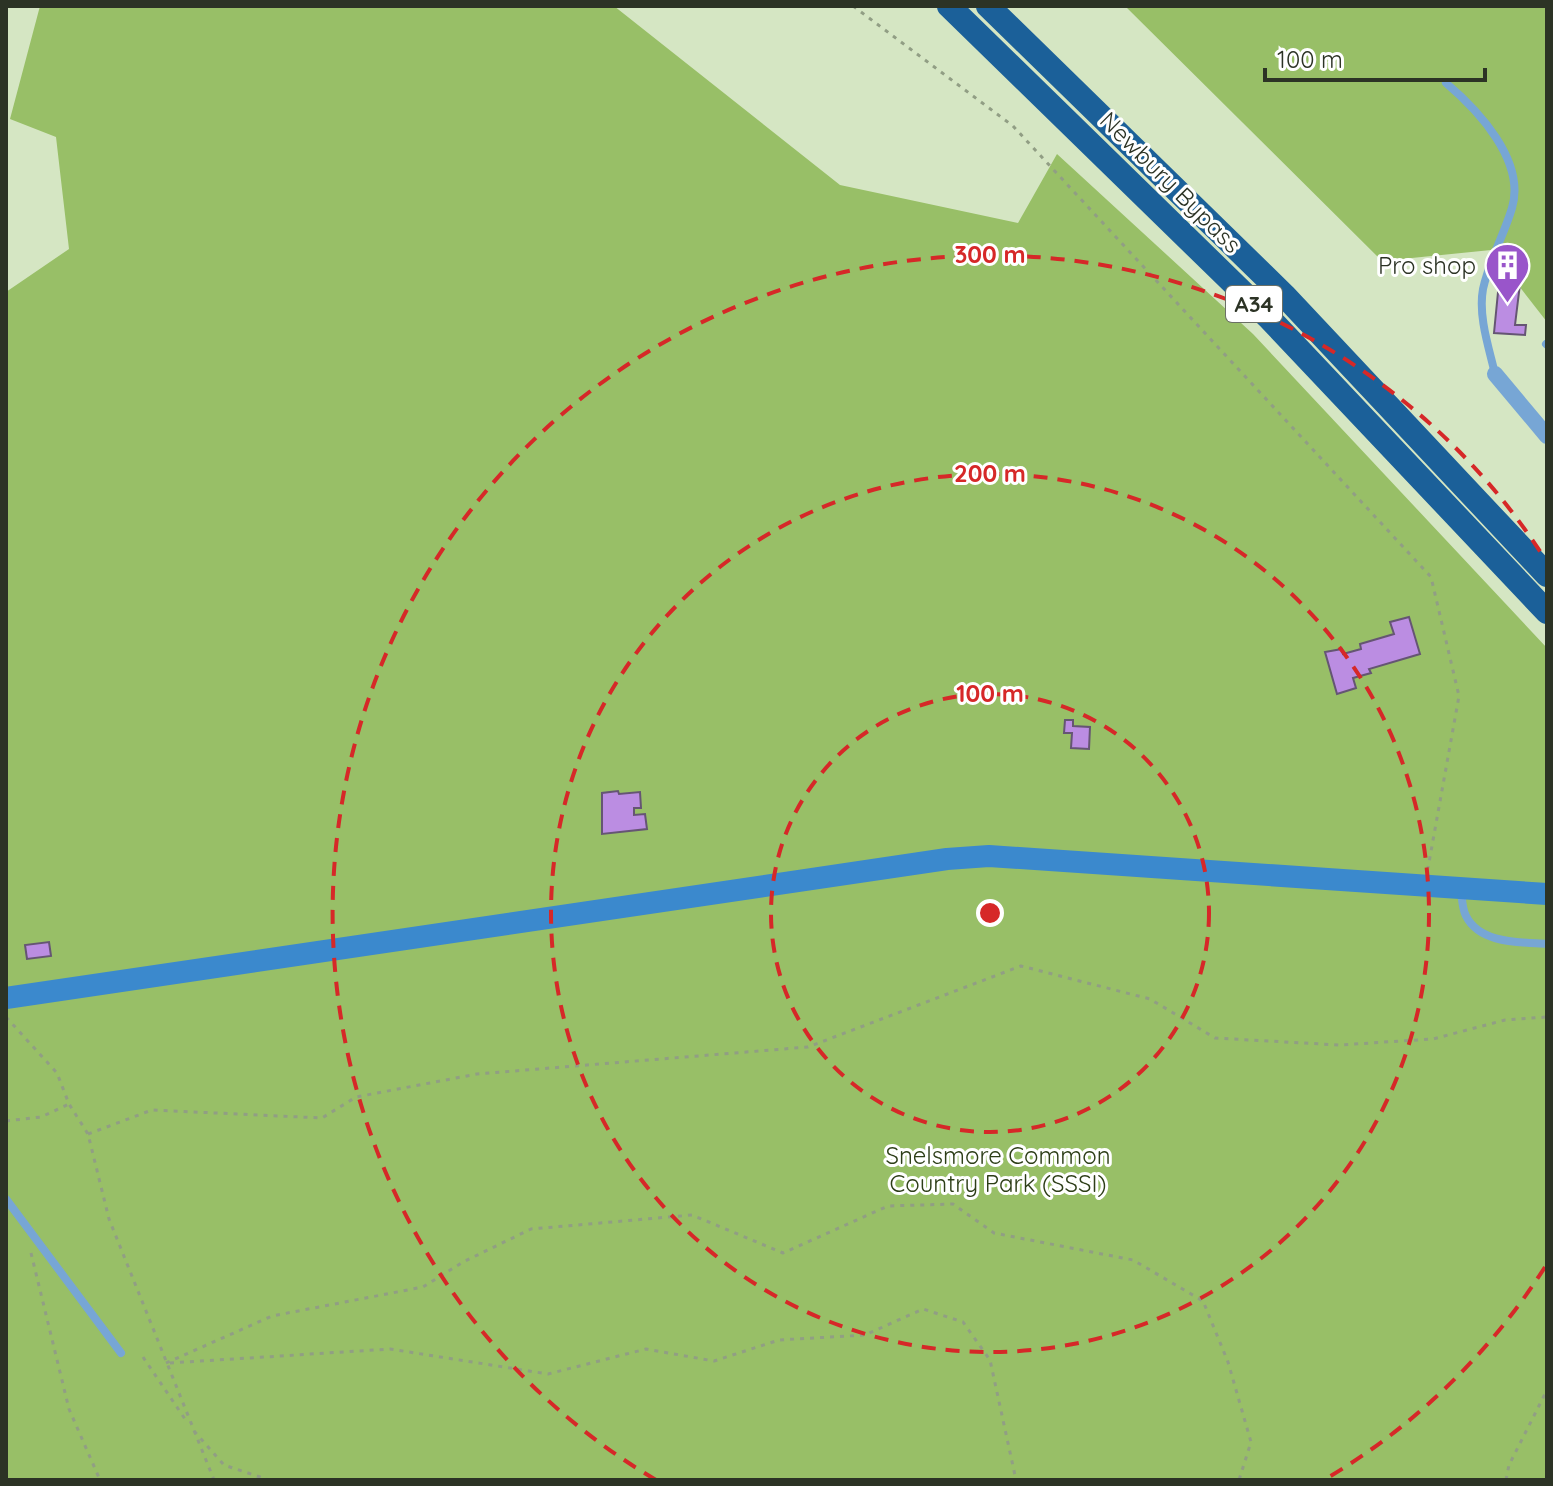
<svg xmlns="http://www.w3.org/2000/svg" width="1553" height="1486" viewBox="0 0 1553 1486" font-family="Quicksand,sans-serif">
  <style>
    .green { fill: #98bf67 }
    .building { fill: #bb8de2; stroke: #655573; stroke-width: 2 }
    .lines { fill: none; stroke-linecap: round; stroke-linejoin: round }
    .path { stroke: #919e84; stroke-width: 3; stroke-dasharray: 4 6; stroke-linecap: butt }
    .lane { stroke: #77a6d5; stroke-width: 8 }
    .street { stroke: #77a6d5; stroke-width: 16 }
    .secondary { stroke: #3b89cd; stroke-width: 22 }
    .highway { stroke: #1b6099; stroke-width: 24 }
    .ring { fill: none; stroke: #d62828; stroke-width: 4; stroke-dasharray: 14 10 }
    .labels { text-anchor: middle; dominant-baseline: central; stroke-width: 6; stroke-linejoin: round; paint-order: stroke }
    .shield { fill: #fff; stroke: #6b7066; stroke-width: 2 }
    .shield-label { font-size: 22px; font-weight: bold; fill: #2c3325 }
    .street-label { font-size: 24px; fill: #2c3325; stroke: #fff }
    .poi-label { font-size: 24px; fill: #2c3325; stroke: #fff; text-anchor: end }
    .park-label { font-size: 24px; fill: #2d3e17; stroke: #fff }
    .centre { fill: #d62828; stroke: #fff; stroke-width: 4 }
    .ring-label { font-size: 24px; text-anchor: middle; font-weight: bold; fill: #d62828; stroke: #fff; stroke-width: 6; stroke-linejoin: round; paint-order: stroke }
  </style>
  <rect width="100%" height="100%" fill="#d5e6c3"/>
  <!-- green -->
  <path class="green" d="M40,6H614L840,185L1018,223L1057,154L1253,334L1547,648V1480H6V292L69,249L56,137L10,119Z
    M1125,6H1547V322L1491,250L1382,261Z"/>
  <!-- building -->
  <path class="building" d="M1499,282L1520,284L1515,325H1526L1525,335L1494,333Z
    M1409,617L1420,654L1369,669L1371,673L1353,678L1356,688L1337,694L1325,652L1342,649L1343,654L1361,649L1360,644L1394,634L1390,622Z
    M1065,720H1073V726L1090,727L1089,749L1071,748L1072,733H1064Z
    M618,791L619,794L640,792L641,808H634V815L645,814L647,829L602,834V793Z
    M49,942L51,956L27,959L25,945Z"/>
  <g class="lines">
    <!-- path -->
    <path class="path" d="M853,6L1013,126L1431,577L1459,696L1428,868
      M6,1017L57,1073L69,1104L88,1134L109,1219L214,1480
      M6,1121L41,1117L69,1104
      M88,1134L152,1110L322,1118L356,1097L477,1074L808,1047L1021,966L1150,999L1215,1038L1339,1045L1433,1039L1505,1020L1547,1017
      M31,1253L69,1409L100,1480
      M143,1357L187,1422
      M166,1363L272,1316L423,1287L463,1262L531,1229L692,1215L783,1253L888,1206L953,1204L994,1233L1133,1260L1203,1301L1228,1362L1251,1442L1239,1480
      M170,1363L390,1349L548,1374L646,1349L714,1361L779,1340L865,1335L923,1309L963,1322L990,1360L1016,1480
      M194,1431L224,1465L269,1480
      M1506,1480L1509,1465L1547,1390"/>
    <!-- lane -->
    <path class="lane" d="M1446,83C1478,110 1526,161 1512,208C1504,235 1489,261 1483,289C1478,316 1489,348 1495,374
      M1546,344L1547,345
      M1461,890C1462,897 1462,909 1466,916C1480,944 1520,942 1547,944
      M6,1199L121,1353"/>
    <!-- street -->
    <path class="street" d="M1495,374L1547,436"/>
    <!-- secondary -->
    <path class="secondary" d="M6,998L947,859L989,856L1547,894"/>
    <!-- highway -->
    <path class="highway" d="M949,6L1270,319L1547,612
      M988,6L1284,295L1547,575"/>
  </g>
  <!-- distance rings -->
  <g class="ring">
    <circle cx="990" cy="913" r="219"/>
    <circle cx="990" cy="913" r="439"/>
    <path d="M1545 1267A658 658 0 0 1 1324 1480M656 1480A658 658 0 1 1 1545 559"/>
  </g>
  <!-- icons -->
  <defs>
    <symbol id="building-pin" viewBox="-11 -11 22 30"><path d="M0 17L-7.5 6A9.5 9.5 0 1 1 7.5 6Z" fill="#9955ca" stroke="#fff"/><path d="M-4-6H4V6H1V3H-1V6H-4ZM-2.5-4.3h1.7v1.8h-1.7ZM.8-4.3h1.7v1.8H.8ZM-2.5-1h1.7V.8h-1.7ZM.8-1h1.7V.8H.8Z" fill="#fff"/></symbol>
  </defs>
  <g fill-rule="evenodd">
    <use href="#building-pin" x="1482" y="240" width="51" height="69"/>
  </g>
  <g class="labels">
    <!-- shield labels -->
    <rect class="shield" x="1226" y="286" width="56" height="36" rx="6"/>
    <g class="shield-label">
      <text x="1254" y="304">A34</text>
    </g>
    <!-- street labels -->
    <g class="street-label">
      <text transform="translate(1171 182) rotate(45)">Newbury Bypass</text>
    </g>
    <!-- poi labels -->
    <g class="poi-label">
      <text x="1476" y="265">Pro shop</text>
    </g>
    <!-- park labels -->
    <g class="park-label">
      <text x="998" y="1155">Snelsmore Common<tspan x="998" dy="28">Country Park (SSSI)</tspan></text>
    </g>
  </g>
  <circle cx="990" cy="913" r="12" class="centre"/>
  <g class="ring-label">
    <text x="990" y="263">300 m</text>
    <text x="990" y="482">200 m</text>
    <text x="990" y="702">100 m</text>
  </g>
  <!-- border -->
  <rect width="1553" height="1486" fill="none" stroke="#2c3325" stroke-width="16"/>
  <!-- scale -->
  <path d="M1265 68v12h220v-12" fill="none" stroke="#2c3325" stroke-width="4"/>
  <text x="1277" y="68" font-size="24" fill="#2c3325" stroke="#ffffff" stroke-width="6" paint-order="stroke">100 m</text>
</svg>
